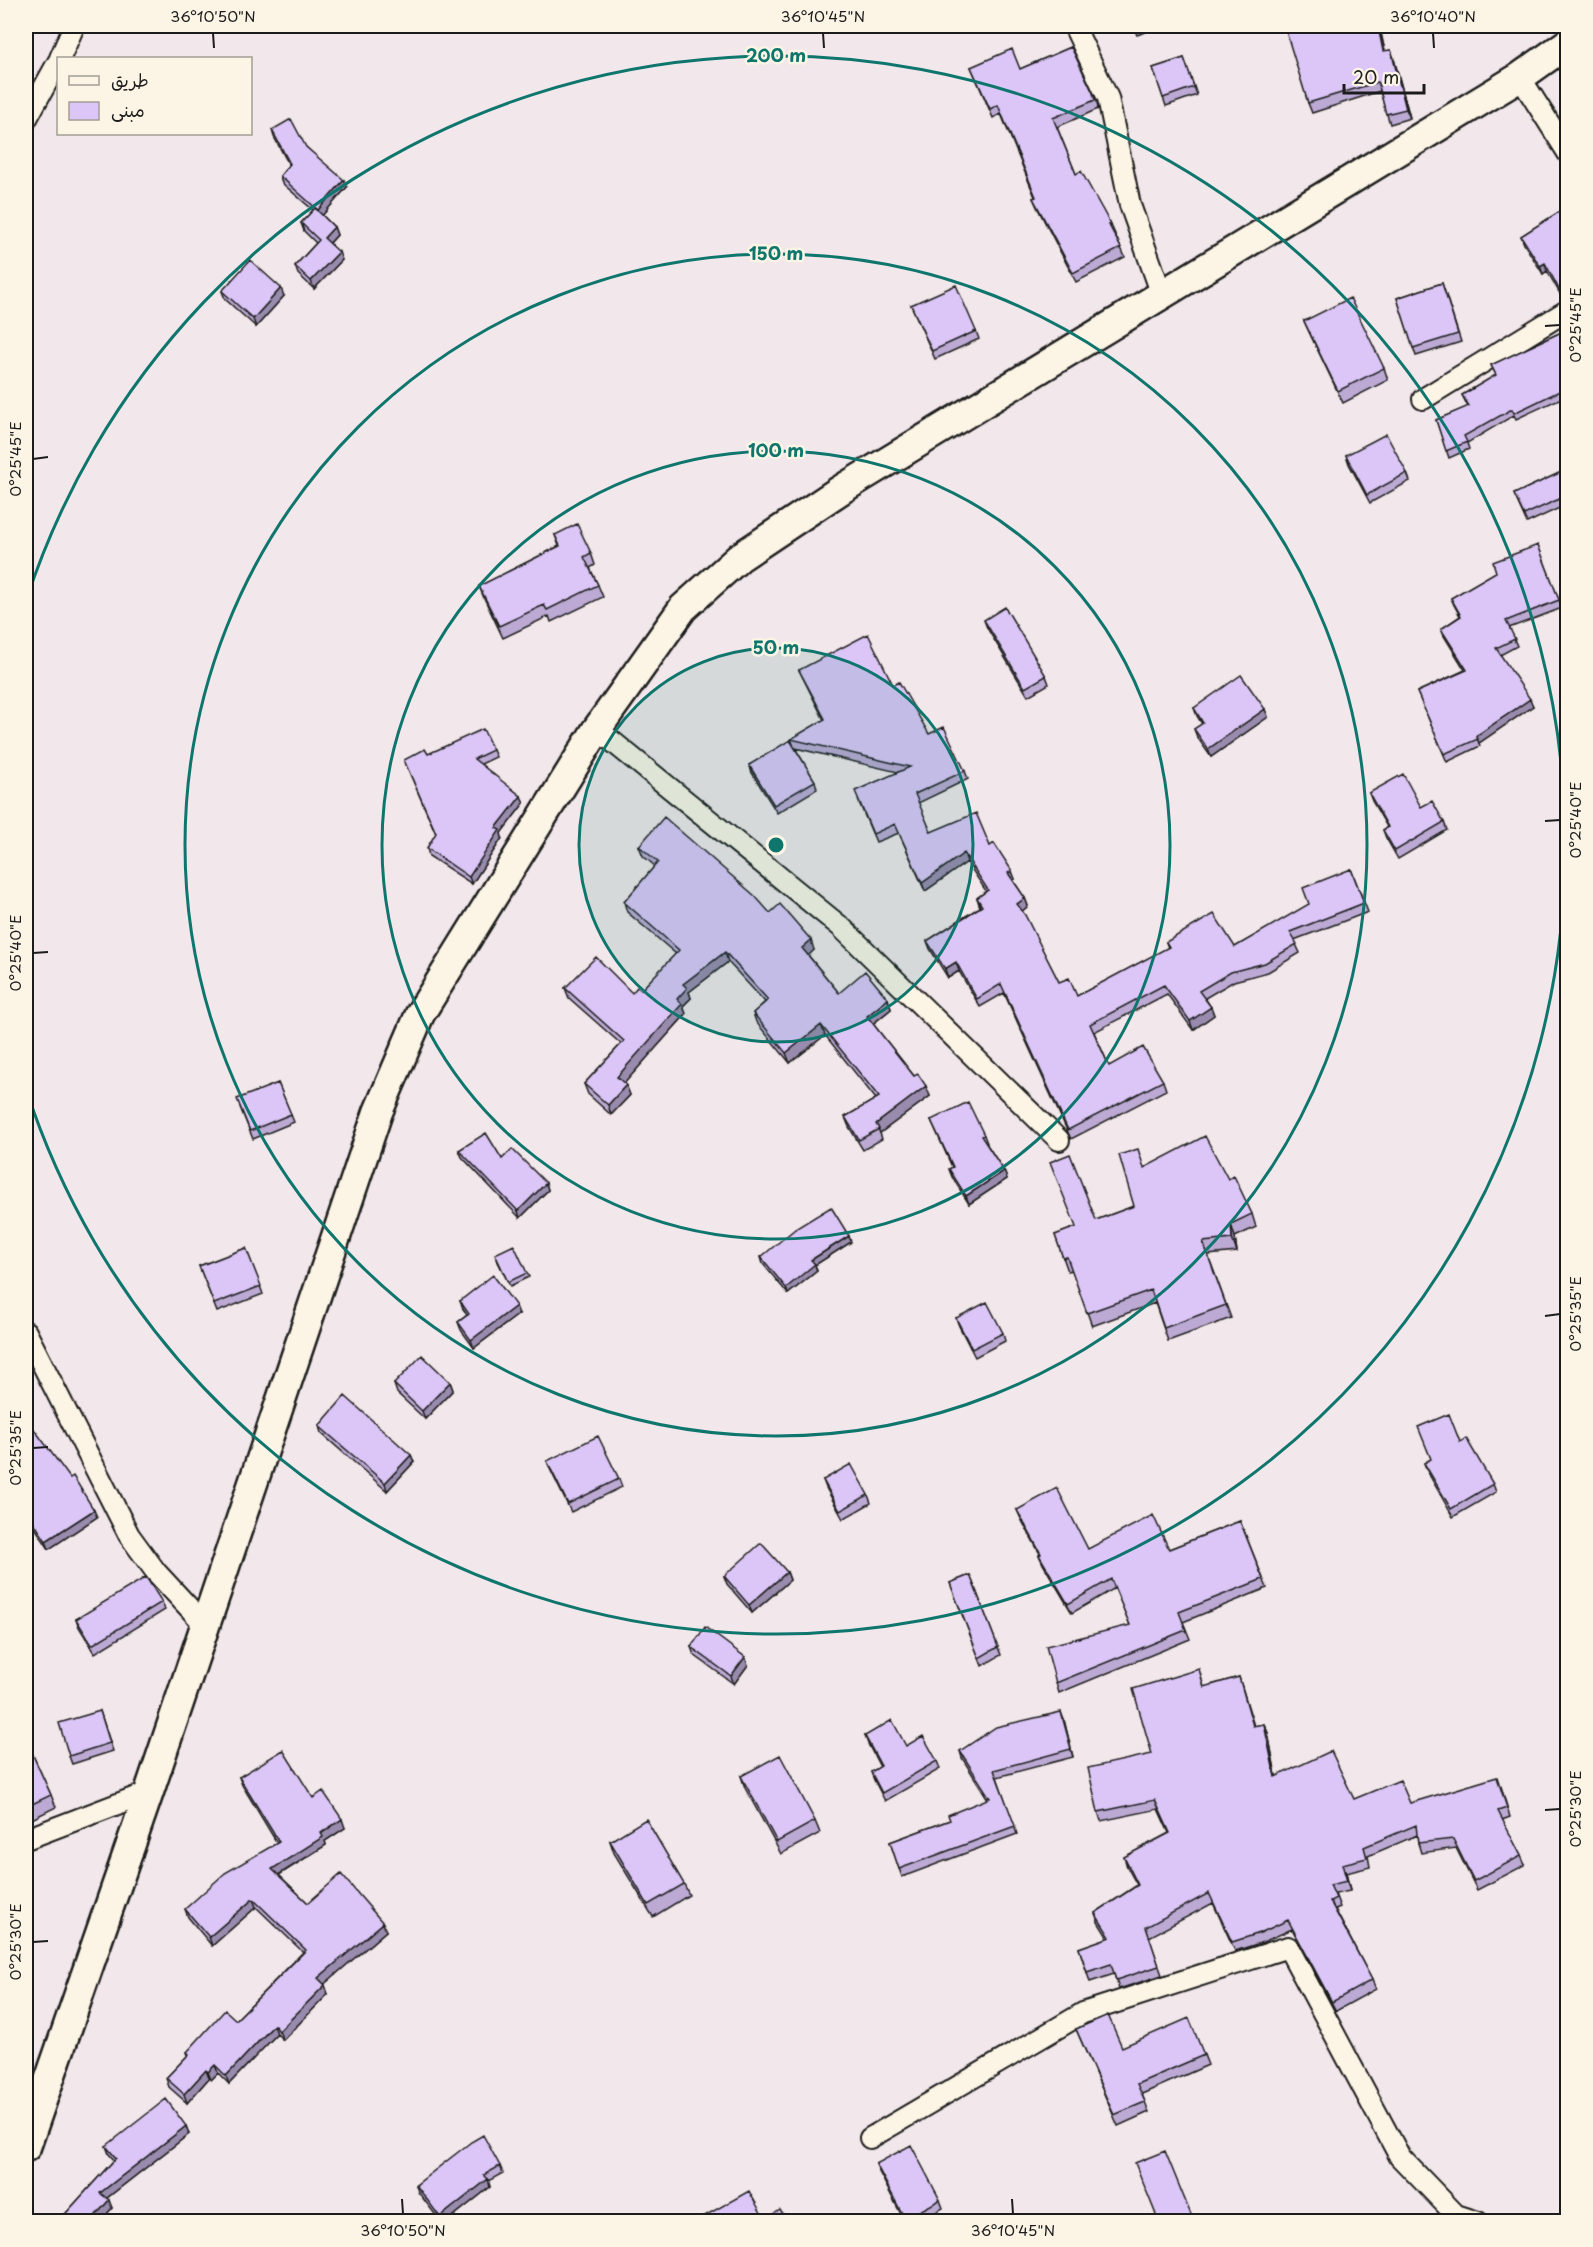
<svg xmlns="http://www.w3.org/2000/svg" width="1593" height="2247" viewBox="0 0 1593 2247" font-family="'Playpen Sans','Playpen Sans Arabic',sans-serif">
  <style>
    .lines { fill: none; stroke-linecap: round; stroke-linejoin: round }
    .minor-casing { stroke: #1c1c1c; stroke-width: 24 }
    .secondary-casing { stroke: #1c1c1c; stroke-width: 33 }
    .minor { stroke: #fcf5e5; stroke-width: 20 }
    .secondary { stroke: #fcf5e5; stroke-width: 28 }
    .wall { fill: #bcaad4; stroke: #1c1c1c; stroke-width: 1.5 }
    .shaded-wall { fill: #998bad; stroke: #1c1c1c; stroke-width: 1.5 }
    .building { fill: #dbc6f7; stroke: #1c1c1c; stroke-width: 1.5 }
    .ticks { fill: none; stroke: #1c1c1c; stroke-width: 2 }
    .ring { fill: none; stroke: #0f766e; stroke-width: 3 }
    .centre { fill: #0f766e; stroke: #fcf5e5; stroke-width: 3 }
    .ring-label { font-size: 18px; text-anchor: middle; font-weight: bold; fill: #0f766e; stroke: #fcf5e5; stroke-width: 5; stroke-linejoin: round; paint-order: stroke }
    .neatline { fill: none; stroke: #1c1c1c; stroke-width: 2 }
    .ticks-label { font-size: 15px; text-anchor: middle; fill: #1c1c1c }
  </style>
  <rect width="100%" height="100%" fill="#f2e7ea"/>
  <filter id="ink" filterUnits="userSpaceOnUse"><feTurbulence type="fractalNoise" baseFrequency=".0167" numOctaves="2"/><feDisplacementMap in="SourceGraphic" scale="12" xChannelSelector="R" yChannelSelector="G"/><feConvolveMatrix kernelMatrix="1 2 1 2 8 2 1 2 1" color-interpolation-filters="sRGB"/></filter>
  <g filter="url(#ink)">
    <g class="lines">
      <defs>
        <path id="minor" d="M1074,26L1108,98L1130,205L1162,295
          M60,58L74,26
          M1520,77L1568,153
          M26,120L58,62
          M1423,399L1568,310
          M597,729L841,927L1059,1140
          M26,1332L129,1535L156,1572L205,1625
          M26,1839L149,1792
          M870,2138L1083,2013L1288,1947L1400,2157L1456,2215L1478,2222"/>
        <path id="secondary" d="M26,2147L149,1792L378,1112L420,1014L597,729L683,608L740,557L842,489L1520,77L1568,43"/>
      </defs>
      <!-- minor casing -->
      <use href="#minor" class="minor-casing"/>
      <!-- secondary casing -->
      <use href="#secondary" class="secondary-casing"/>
      <!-- minor -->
      <use href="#minor" class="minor"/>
      <!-- secondary -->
      <use href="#secondary" class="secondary"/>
    </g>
    <!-- wall -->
    <path class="wall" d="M1133,26H1162L1137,35Z
      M1293,26H1379L1385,51L1391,50L1394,59L1410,118L1390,124L1380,91L1312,113L1308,103Z
      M1071,47L1097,102L1098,109L1057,127L1076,174L1111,225L1125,257L1076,282L1037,207L1033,198L1035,197L1001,114L993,118L971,67L1020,69Z
      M1184,58L1197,95L1166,106L1153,68Z
      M272,130L306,147L347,187L322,215L334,227L337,235L330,243L342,260L314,289L298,274L295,266L316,243L304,231L301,223L313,210L282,183L280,176L289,165L274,137Z
      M1568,206V299H1563L1547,271L1543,274L1524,244L1521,236Z
      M1442,283L1461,342L1416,356L1397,298Z
      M222,291L284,296L256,327L225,299Z
      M911,305L976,331L979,339L935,359Z
      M1304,321L1384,368L1388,380L1343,403L1309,332Z
      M1568,329V395L1516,419L1514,415L1467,443L1469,449L1449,458L1436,420L1468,407L1462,395L1496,375L1491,365Z
      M1346,455L1407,473L1410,481L1370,503L1349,464Z
      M1568,469V504L1527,523L1514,494Z
      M555,535L591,553L595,565L590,568L598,585L603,597L551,622L549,616L503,638L484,598L479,586L559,546Z
      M1538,545L1562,608L1509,628L1517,646L1500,655L1533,706L1479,743L1480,746L1447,762L1417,692L1465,670L1444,636L1441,629L1460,616L1454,605L1451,598L1496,572Z
      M984,620L1046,676L1049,684L1028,696L987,628Z
      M799,670L893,685L929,734L965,771L968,779L918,803L931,832L990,846L1015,879L1013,880L1025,898L1028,906L1022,911L1059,982L1077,996L1168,948L1166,942L1235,947L1309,905L1351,869L1368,912L1294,940L1300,953L1268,972L1234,981L1205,998L1211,1007L1214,1015L1193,1030L1167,994L1094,1032L1109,1066L1163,1081L1166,1090L1071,1139L1004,993L980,1007L959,971L948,978L930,949L927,941L980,907L977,898L986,891L967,862L925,891L899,833L876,842L858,800L898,772L795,748L815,781L817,789L777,813L752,773L749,765L793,744L791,739L824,720Z
      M1194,708L1265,709L1268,717L1211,757L1197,737L1194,729L1202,724L1197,716Z
      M493,750L496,757L481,764L524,803L501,833L502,838L472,884L429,856L427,848L436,834L404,760L428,754Z
      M1369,793L1421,807L1444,822L1447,830L1398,859L1386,838L1383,830L1387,827L1372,801Z
      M639,846L770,913L814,950L808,955L839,993L888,999L891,1009L873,1024L930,1096L880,1133L882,1139L863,1150L849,1127L845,1117L876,1099L825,1035L790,1063L756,1022L753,1013L765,1002L728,962L689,992L691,998L683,1006L686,1014L624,1083L626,1085L630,1095L611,1115L588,1094L584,1084L621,1044L569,998L565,988L632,993L641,990L676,954L627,912L624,902L655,866L643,856Z
      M278,1083L294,1122L253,1139L240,1107Z
      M931,1120L984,1135L987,1143H986L1004,1171L1007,1179L969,1204L952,1177L949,1169L952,1167Z
      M459,1150L502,1159L546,1183L548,1190L520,1218L462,1157Z
      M1144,1167L1228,1179L1252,1214L1256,1227L1235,1237L1237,1252L1208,1255L1231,1318L1168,1341L1155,1303L1092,1326L1072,1270L1068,1271L1055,1235L1134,1206Z
      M851,1242L815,1265L817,1271L788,1294L763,1264L761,1257Z
      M246,1248L263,1294L217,1312L199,1266Z
      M496,1258L527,1273L529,1277L510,1286Z
      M460,1301L519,1314L474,1348L461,1330L458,1322L467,1315L463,1309Z
      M956,1318L1003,1333L1005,1341L975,1357L959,1326Z
      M450,1382L453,1390L425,1419L397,1393L394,1384Z
      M319,1426L411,1455L414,1462L387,1491L321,1433Z
      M26,1436L97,1517L49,1549L30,1520L26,1522Z
      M1460,1442L1493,1484L1496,1492L1453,1517L1427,1471L1424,1463Z
      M547,1461L619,1479L622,1487L571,1512L550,1469Z
      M823,1480L868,1495L871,1503L843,1519L826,1488Z
      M1017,1510L1088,1549H1169L1240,1521L1267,1588L1183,1622L1190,1639L1059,1693L1056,1683L1130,1625L1115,1588L1072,1613L1043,1564L1039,1555L1040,1554L1021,1519Z
      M787,1572L790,1580L752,1613L727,1584L724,1576Z
      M970,1575L1001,1655L982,1666L950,1583Z
      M162,1602L165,1610L95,1653L79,1627L76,1619Z
      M691,1647L745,1657L748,1665L734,1684L694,1655Z
      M1239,1677L1254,1726L1264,1724L1268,1733L1276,1777L1354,1799L1410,1803L1501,1786L1510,1817L1502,1820L1521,1856L1525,1865L1477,1890L1456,1848L1421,1853L1418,1843L1417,1835L1368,1856L1370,1867L1346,1873L1350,1891L1335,1894L1340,1907L1335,1909L1372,1980L1376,1989L1336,2011L1292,1929L1263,1942L1235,1951L1213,1903L1149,1937L1162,1975L1119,1989L1114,1974L1090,1982L1079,1948L1108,1938L1098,1922L1095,1913L1137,1885L1127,1867L1124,1857L1169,1833L1158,1809L1101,1821L1098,1812L1152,1754L1204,1687Z
      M100,1711L113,1751L72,1764L69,1756Z
      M1064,1720L1073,1757L997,1777L1017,1834L902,1877L890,1842L950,1820L988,1799L962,1758L960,1751Z
      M865,1736L937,1761L940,1769L885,1801L874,1780L871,1772L880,1767L868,1744Z
      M26,1740L51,1795L56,1807L26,1822Z
      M741,1776L815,1821L820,1833L781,1854L745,1788Z
      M239,1777L313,1798L345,1828L325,1841L326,1845L279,1875L308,1903L386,1931L324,1984L328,1994L283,2040L277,2034L229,2084L218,2073L211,2080L209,2078L187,2103L169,2087L166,2078L188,2055L187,2052L236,2020L303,1952L256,1907L212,1946L188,1917L185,1909L277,1843L242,1785Z
      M610,1841L684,1884L689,1895L653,1917L614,1853Z
      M1076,2029L1122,2047L1204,2055L1208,2065L1142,2094L1149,2112L1118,2126Z
      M186,2126L189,2134L107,2198L112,2208L100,2222H58L114,2160L109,2154L106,2146Z
      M876,2164L940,2200L943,2208L918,2222H905L879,2172Z
      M500,2166L503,2173L488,2181L490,2187L446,2222H441L418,2192L416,2185Z"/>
    <!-- shaded-wall -->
    <path class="shaded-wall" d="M1378,26H1379L1380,28L1387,61L1383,51Z
      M1391,50L1394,59L1410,118L1406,109Z
      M344,180L347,187L321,217L318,210Z
      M334,227L337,235L327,246L324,238Z
      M339,252L342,260L314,289L311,281Z
      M1545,263L1547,271L1543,274L1540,266Z
      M281,288L284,296L256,327L253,319Z
      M1530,699L1533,706L1479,743L1476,736Z
      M1265,709L1268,717L1211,757L1208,749Z
      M521,796L524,803L501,833L502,838L472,884L469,877L496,828Z
      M964,853L967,862L925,891L922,883Z
      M1012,871L1015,879L1011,882L1008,873Z
      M1025,898L1028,906L1020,913L1017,904Z
      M811,940L814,950L806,958L802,948Z
      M725,952L728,962L689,992L691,998L683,1006L686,1014L621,1087L617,1077L677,999L683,984Z
      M956,962L959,971L948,978L945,969Z
      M888,999L891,1009L870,1026L867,1016Z
      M1211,1007L1214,1015L1193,1030L1190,1021Z
      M821,1025L825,1035L790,1063L786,1053Z
      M626,1085L630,1095L611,1115L608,1105Z
      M926,1086L930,1096L880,1133L876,1124Z
      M1004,1171L1007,1179L969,1204L966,1196Z
      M546,1183L548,1190L520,1218L518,1211Z
      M1231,1224L1235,1237L1237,1252L1232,1239Z
      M849,1236L851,1242L815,1265L817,1271L788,1294L786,1288L811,1260Z
      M516,1306L519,1314L474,1348L471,1340Z
      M450,1382L453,1390L425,1419L422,1411Z
      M411,1455L414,1462L387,1491L385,1483Z
      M94,1510L97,1517L49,1549L46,1541Z
      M787,1572L790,1580L752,1613L749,1605Z
      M745,1657L748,1665L734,1684L731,1676Z
      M1061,1712L1064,1720L1073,1757L1071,1749Z
      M1264,1724L1268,1733L1278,1786L1275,1777Z
      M342,1819L345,1828L325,1841L326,1845L275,1877L272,1869Z
      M1342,1864L1346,1873L1350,1891L1347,1881Z
      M253,1899L256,1907L212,1946L209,1937Z
      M383,1923L386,1931L321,1987L318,1978Z
      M325,1985L328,1994L283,2040L279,2031Z
      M274,2025L277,2034L229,2084L226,2076Z
      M215,2065L218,2073L211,2080L208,2072Z
      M206,2070L209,2078L187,2103L184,2094Z
      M186,2126L189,2134L103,2201L100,2193Z
      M488,2179L490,2187L446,2222H442L440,2217Z
      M109,2200L112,2208L100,2222H90Z"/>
    <!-- building -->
    <path class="building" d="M1293,26H1378L1383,51L1391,50L1406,109L1386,114L1378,82L1308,103L1285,28Z
      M1071,47L1093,93L1095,100L1053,118L1076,174L1081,171L1111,225H1109L1121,248L1073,273L1033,198L1036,197L998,105L990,109L971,67L1012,49L1020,69Z
      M1184,58L1194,87L1163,98L1153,68Z
      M291,119L306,147L344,180L318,210L280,176L290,164L272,130Z
      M1568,206V291H1560L1545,263L1540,266L1521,236Z
      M315,208L334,227L324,238L339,252L311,281L295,266L319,240L301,223Z
      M250,260L281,288L253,319L222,291Z
      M1442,283L1458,334L1413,348L1397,298Z
      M956,285L976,331L932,351L911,305Z
      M1350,298L1384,368L1338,391L1304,321Z
      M1568,329V387L1514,413L1512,409L1464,436L1467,442L1446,451L1436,420L1469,406L1462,395L1496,375L1491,365Z
      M1386,434L1407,473L1367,495L1346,455Z
      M1568,469V495L1524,515L1514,494Z
      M577,524L591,553L584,557L598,585L547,610L544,605L499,626L479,586L560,546L555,535Z
      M1538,545L1559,600L1506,621L1515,639L1496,648L1530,699L1476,736L1478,739L1444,754L1417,692L1467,670L1441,629L1461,616L1451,598L1496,572L1493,562Z
      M1005,607L1046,676L1025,688L984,620Z
      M868,634L893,685L899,682L929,734L944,727L965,771L915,794L931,832L976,813L990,846L994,843L1012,871L1008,873L1025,898L1017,904L1025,915L1059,982L1069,978L1077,996L1169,947L1166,942L1214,914L1235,947L1309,904L1303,888L1351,869L1364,903L1290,932L1297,944L1265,963L1231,972L1199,991L1211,1007L1190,1021L1164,985L1090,1024L1109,1066L1143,1047L1163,1081L1068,1130L1001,984L977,999L956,962L945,969L927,941L982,906L977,898L988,890L964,853L922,883L895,824L873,834L855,791L910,767L791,739L825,719L799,670Z
      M1241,675L1265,709L1208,749L1194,729L1203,723L1194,708Z
      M483,729L493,750L474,759L521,796L496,828L500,830L469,877L427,848L436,833L404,760L425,749L428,754Z
      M790,740L815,781L774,805L749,765Z
      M1403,774L1421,807L1432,801L1444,822L1395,851L1383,830L1388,827L1369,793Z
      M664,817L755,896L770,913L780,904L811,940L802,948L839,993L865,971L888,999L867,1016L914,1076L918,1074L926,1086L876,1124L879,1129L859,1140L845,1117L879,1097L821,1025L786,1053L753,1013L768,1000L725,952L683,984L687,988L677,999L682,1004L617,1077L626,1085L608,1105L584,1084L624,1041L565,988L596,957L632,993L637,987L641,990L679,950L624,902L658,862L639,846Z
      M278,1083L291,1114L250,1131L237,1099Z
      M968,1102L984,1135L981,1136L1004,1171L966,1196L949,1169L953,1167L931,1120Z
      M486,1133L502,1159L512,1149L546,1183L518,1211L459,1150Z
      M1205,1136L1228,1179L1234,1176L1252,1214L1231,1224L1232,1239L1203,1242L1226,1305L1164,1328L1151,1290L1087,1313L1067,1257L1063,1258L1055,1235L1076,1227L1050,1162L1070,1154L1096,1220L1134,1206L1119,1155L1138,1149L1144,1168Z
      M831,1207L849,1236L811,1260L815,1264L786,1288L761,1257L795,1229Z
      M514,1245L527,1273L508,1282L495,1254Z
      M246,1248L261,1286L214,1304L199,1266Z
      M493,1275L516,1306L471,1340L458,1322L469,1314L460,1301Z
      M987,1302L1003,1333L972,1349L956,1318Z
      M422,1355L450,1382L422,1411L394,1384Z
      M345,1396L411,1455L385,1483L319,1426Z
      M1449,1414L1460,1442L1466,1438L1493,1484L1451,1509L1424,1463L1431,1459L1418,1427Z
      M34,1429L70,1478L73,1476L94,1510L46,1541L27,1512L26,1514V1436Z
      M598,1436L619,1479L568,1504L547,1461Z
      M851,1464L868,1495L840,1511L823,1480Z
      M1057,1488L1088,1549L1153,1515L1169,1549L1240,1521L1263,1579L1179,1612L1186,1630L1056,1683L1046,1646L1130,1625L1111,1579L1068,1604L1039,1555L1041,1554L1017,1510Z
      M761,1543L787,1572L749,1605L724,1576Z
      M970,1575L998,1647L979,1658L950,1583Z
      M146,1577L162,1602L92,1645L76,1619Z
      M705,1627L745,1657L731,1676L691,1647Z
      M1199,1669L1204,1687L1239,1677L1253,1726L1264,1724L1275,1777L1331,1751L1354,1799L1400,1780L1410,1803L1497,1777L1507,1808L1498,1811L1521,1856L1474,1881L1453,1839L1418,1843L1416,1825L1364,1847L1367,1858L1342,1864L1347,1881L1330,1885L1336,1898L1330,1901L1372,1980L1332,2002L1288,1920L1260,1933L1232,1942L1209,1893L1146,1927L1159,1966L1116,1980L1111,1964L1087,1972L1079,1948L1110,1937L1095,1913L1138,1885L1124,1857L1170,1833L1155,1800L1098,1812L1088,1768L1152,1754L1133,1689Z
      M100,1711L110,1743L69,1756L59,1723Z
      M1061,1712L1071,1749L994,1770L1015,1826L899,1869L890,1842L950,1820L948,1815L990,1798L960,1751L996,1727Z
      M892,1720L906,1746L923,1736L937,1761L882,1793L871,1772L881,1766L865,1736Z
      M26,1740L51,1795L26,1807Z
      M283,1750L313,1798L323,1791L342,1819L321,1833L323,1837L272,1869L308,1903L341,1874L383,1923L318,1978L325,1985L279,2031L274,2025L226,2076L215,2065L208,2072L206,2070L184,2094L166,2078L189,2054L187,2052L225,2010L236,2020L306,1950L253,1899L209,1937L185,1909L225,1873L279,1842L239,1777Z
      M780,1755L815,1821L777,1842L741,1776Z
      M646,1819L684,1884L648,1905L610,1841Z
      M1108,2015L1122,2047L1189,2018L1204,2055L1137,2084L1145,2102L1114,2115L1076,2029Z
      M166,2099L186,2126L100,2193L109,2200L90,2222H58L116,2158L106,2146Z
      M483,2135L500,2166L484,2175L488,2179L440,2217L416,2185L471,2142Z
      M911,2145L940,2200L905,2219L876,2164Z
      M1165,2151L1194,2222H1159L1135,2163Z
      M749,2191L765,2220L780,2210L788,2222H703L701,2218Z"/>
  </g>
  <!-- ticks -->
  <path class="ticks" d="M213,33L214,48M823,33L824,48M1433,33L1434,48M1545,326L1560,325M33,459L48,457M1545,821L1560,820M33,953L48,952M1545,1316L1560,1314M33,1448L48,1447M1545,1810L1560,1809M33,1942L48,1941M402,2199L403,2214M1012,2199L1013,2214"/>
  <!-- distance rings -->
  <circle cx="776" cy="845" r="197" fill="#0f766e" fill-opacity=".12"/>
  <g class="ring">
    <circle cx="776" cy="845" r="197"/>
    <circle cx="776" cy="845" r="394"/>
    <circle cx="776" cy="845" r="591"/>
    <path d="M26 601A789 789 0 1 1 26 1089"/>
  </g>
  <circle cx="776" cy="845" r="9" class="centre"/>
  <g class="ring-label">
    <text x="776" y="62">200 m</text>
    <text x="776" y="260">150 m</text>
    <text x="776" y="457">100 m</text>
    <text x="776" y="654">50 m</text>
  </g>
  <!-- margin -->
  <rect width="1593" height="2247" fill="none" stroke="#fcf5e5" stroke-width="66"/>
  <!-- legend -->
  <rect x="57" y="57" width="195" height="78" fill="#fcf5e5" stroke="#a29e95" stroke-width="1.5"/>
  <rect x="69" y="76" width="30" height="9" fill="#fcf5e5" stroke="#a29e95" stroke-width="1.5"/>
  <text x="111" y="87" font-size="18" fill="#1c1c1c">طريق</text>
  <rect x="69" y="102" width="30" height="18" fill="#dbc6f7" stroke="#a29e95" stroke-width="1.5"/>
  <text x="111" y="117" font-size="18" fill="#1c1c1c">مبنى</text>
  <!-- scale -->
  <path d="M1344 84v9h80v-9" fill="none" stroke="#1c1c1c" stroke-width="3"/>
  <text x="1353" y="84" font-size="18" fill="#1c1c1c" stroke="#fcf5e5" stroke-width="4.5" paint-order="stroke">20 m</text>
  <rect x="33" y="33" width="1527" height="2181" class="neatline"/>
  <g class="ticks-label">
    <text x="213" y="22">36°10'50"N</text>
    <text x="823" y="22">36°10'45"N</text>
    <text x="1433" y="22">36°10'40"N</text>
    <text transform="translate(1576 325) rotate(-90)" y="5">0°25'45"E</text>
    <text transform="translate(16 459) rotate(-90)" y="5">0°25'45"E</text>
    <text transform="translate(1576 820) rotate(-90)" y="5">0°25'40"E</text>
    <text transform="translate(16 953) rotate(-90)" y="5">0°25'40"E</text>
    <text transform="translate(1576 1314) rotate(-90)" y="5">0°25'35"E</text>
    <text transform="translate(16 1448) rotate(-90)" y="5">0°25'35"E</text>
    <text transform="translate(1576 1809) rotate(-90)" y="5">0°25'30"E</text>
    <text transform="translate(16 1942) rotate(-90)" y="5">0°25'30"E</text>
    <text x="403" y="2236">36°10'50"N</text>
    <text x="1013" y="2236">36°10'45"N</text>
  </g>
</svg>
